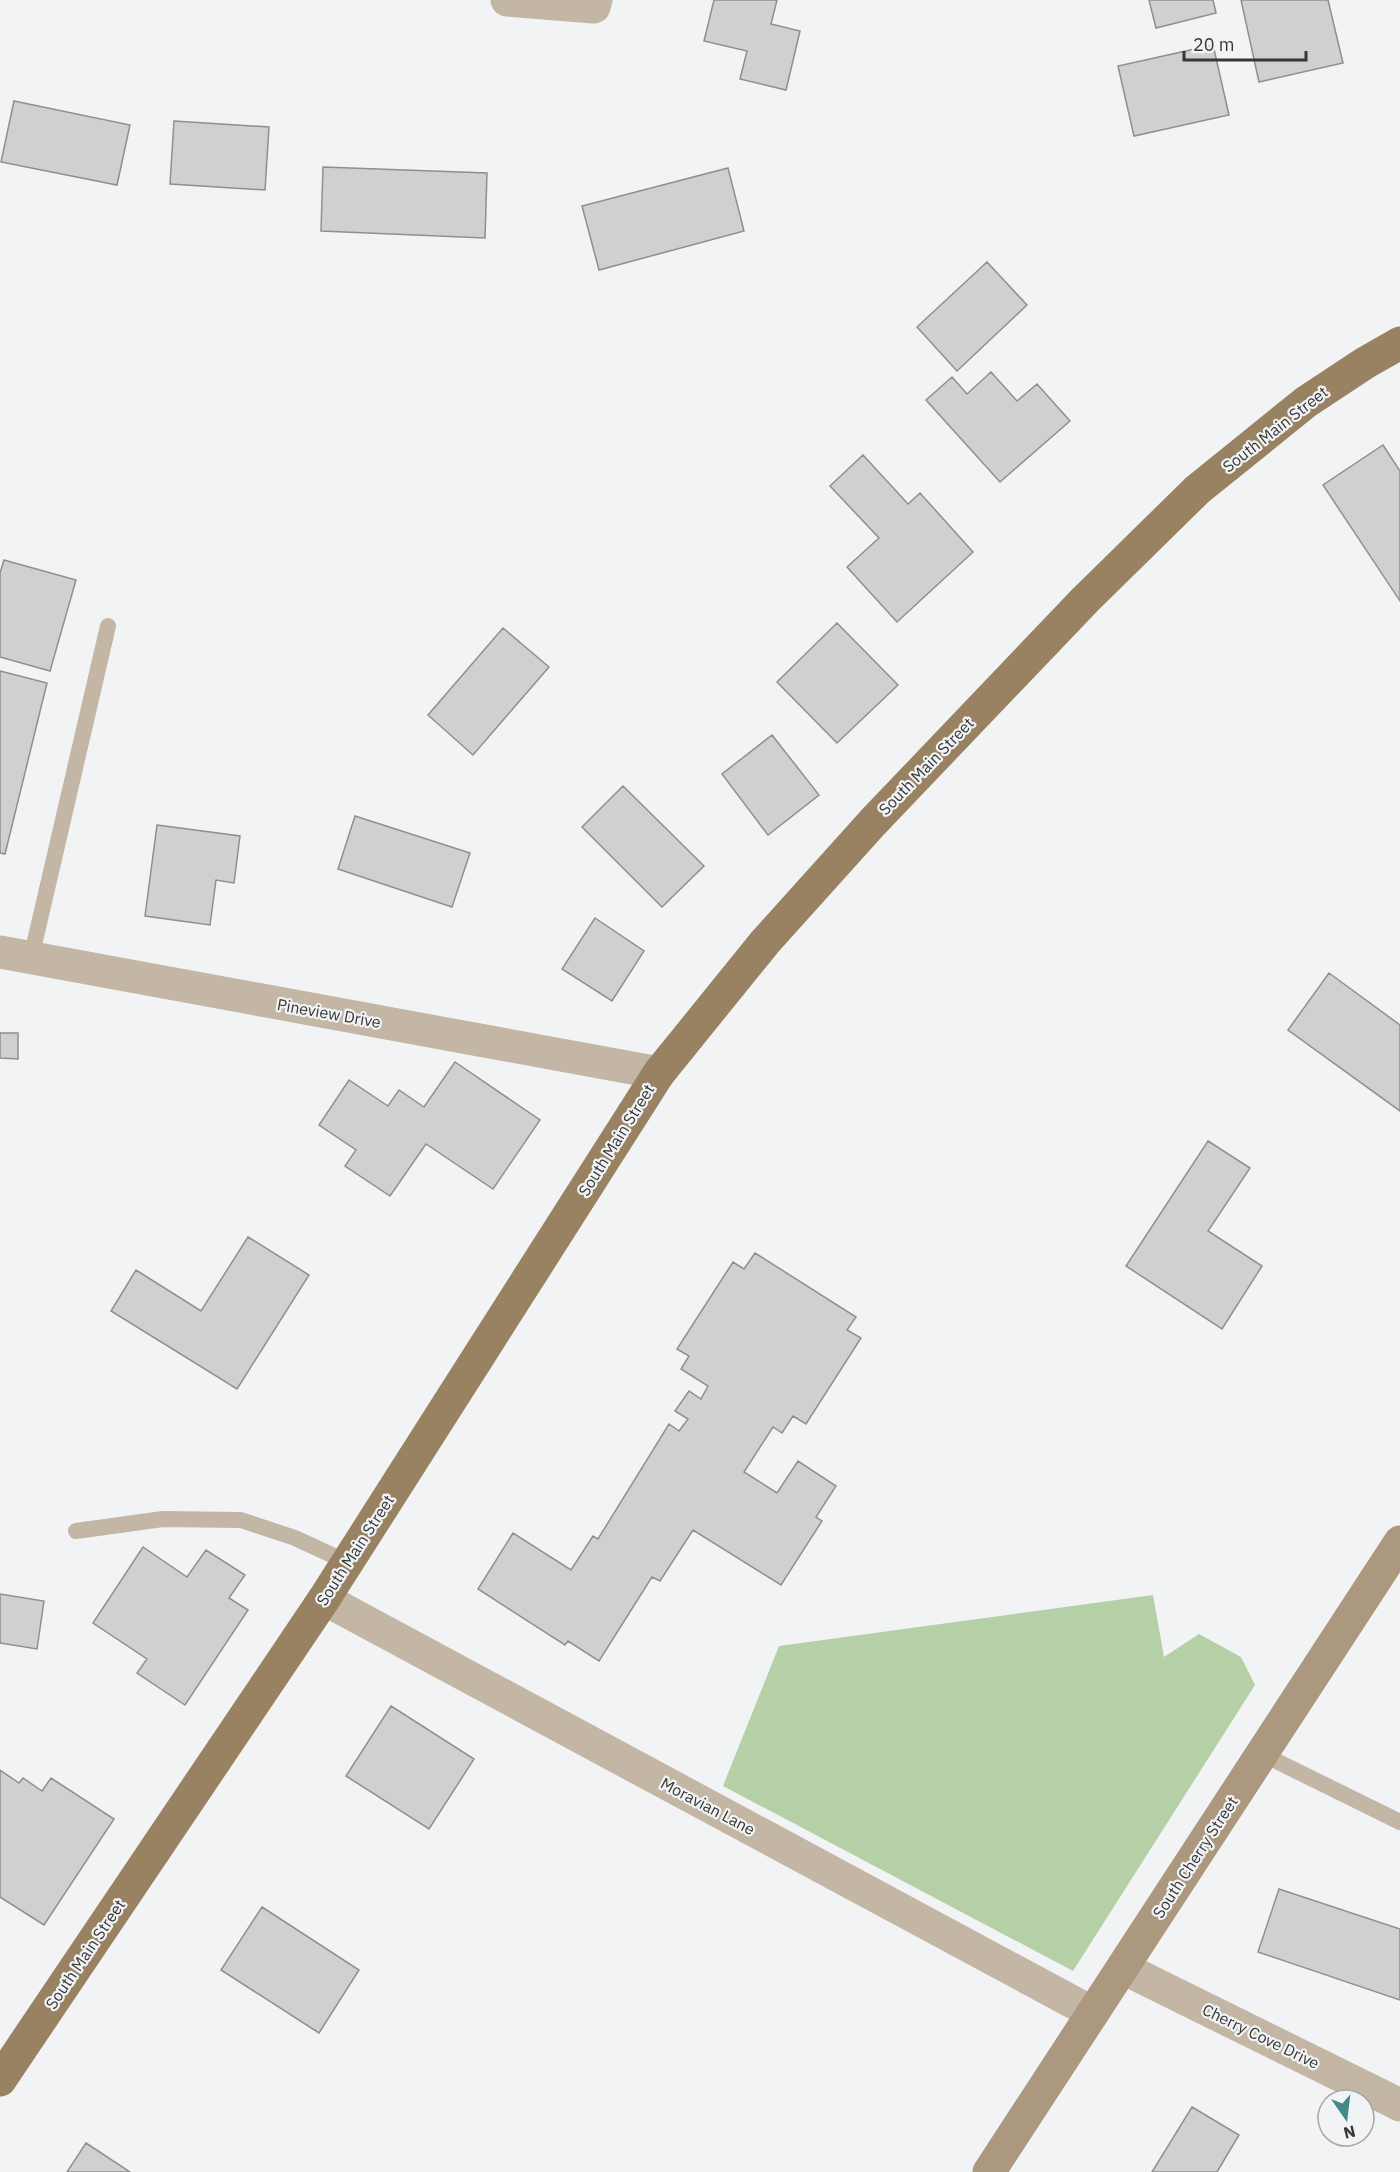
<svg xmlns="http://www.w3.org/2000/svg" width="1400" height="2172" viewBox="0 0 1400 2172" font-family="'IBM Plex Sans',sans-serif">
  <style>
    .green { fill: #b5d0a7 }
    .building { fill: #d2d0cf; stroke: #908f8e; stroke-width: 1.5 }
    .lines { fill: none; stroke-linecap: round; stroke-linejoin: round }
    .service { stroke: #c3b6a4; stroke-width: 16 }
    .minor { stroke: #c3b6a4; stroke-width: 33 }
    .secondary { stroke: #ab987e; stroke-width: 33 }
    .primary { stroke: #998262; stroke-width: 33 }
    .labels { text-anchor: middle; dominant-baseline: central; stroke-width: 4.5; stroke-linejoin: round; paint-order: stroke }
    .street-label { font-size: 16px; fill: #353636; stroke: #f2f3f4 }
  </style>
  <rect width="100%" height="100%" fill="#f2f3f4"/>
  <!-- green -->
  <path class="green" d="M1153,1595L1164,1657L1199,1634L1241,1657L1255,1685L1073,1971L723,1786L779,1646Z"/>
  <!-- building -->
  <path class="building" d="M714,0H777L771,24L800,31L786,90L740,79L747,51L704,41Z
    M1149,0H1213L1216,13L1156,28Z
    M1241,0H1328L1343,63L1259,82Z
    M1213,45L1229,115L1134,136L1118,66Z
    M14,101L130,125L117,185L1,162Z
    M174,121L269,127L265,190L170,184Z
    M323,167L487,173L485,238L321,231Z
    M728,168L744,231L599,270L582,206Z
    M987,262L1027,305L957,371L917,327Z
    M991,372L1017,401L1037,384L1070,421L1000,482L926,400L952,377L967,394Z
    M1383,445L1400,471V601L1323,485Z
    M863,455L908,504L920,493L973,552L897,622L847,567L879,538L830,486Z
    M4,560L76,580L50,671L0,657V573Z
    M837,623L898,685L837,743L777,682Z
    M503,628L549,667L473,755L428,715Z
    M0,671L47,683L5,854L0,853Z
    M772,735L819,795L768,835L722,774Z
    M623,786L704,866L662,907L582,827Z
    M355,816L470,853L452,907L338,869Z
    M157,825L240,836L234,883L216,880L210,925L145,916Z
    M595,918L644,951L612,1001L562,969Z
    M1329,973L1400,1025V1111L1288,1030Z
    M0,1033H18V1059L0,1058Z
    M455,1062L540,1120L493,1189L426,1144L390,1196L345,1166L356,1150L319,1125L349,1080L388,1106L399,1090L424,1107Z
    M1208,1141L1250,1168L1208,1231L1262,1266L1222,1329L1126,1266Z
    M248,1237L309,1275L237,1389L111,1311L136,1270L201,1311Z
    M755,1253L856,1317L847,1330L861,1338L806,1424L793,1416L782,1433L773,1427L744,1472L777,1493L798,1461L836,1486L816,1517L822,1521L781,1585L693,1530L660,1581L652,1577L599,1661L568,1641L565,1645L478,1589L513,1533L571,1570L593,1536L598,1539L669,1424L679,1431L688,1419L675,1411L689,1391L701,1399L708,1386L681,1369L689,1356L677,1349L733,1262L744,1269Z
    M143,1547L187,1577L206,1550L245,1575L229,1598L248,1610L185,1705L137,1673L147,1659L93,1623Z
    M0,1594L44,1601L37,1649L0,1643Z
    M391,1706L474,1759L429,1829L346,1776Z
    M0,1770L19,1783L23,1778L42,1791L51,1778L114,1819L44,1925L0,1897Z
    M1279,1889L1400,1929V2000L1258,1952Z
    M262,1907L359,1970L319,2033L221,1970Z
    M1192,2107L1239,2135L1217,2172H1152Z
    M86,2143L130,2172H67Z"/>
  <g class="lines">
    <!-- service -->
    <path class="service" d="M31,958L108,626
      M76,1531L163,1519L241,1520L295,1538L347,1562
      M1262,1754L1400,1822"/>
    <!-- minor -->
    <path class="minor" d="M507,0L594,7L596,0
      M0,952L659,1073
      M324,1599L1093,2013
      M1123,1968L1400,2105"/>
    <!-- secondary -->
    <path class="secondary" d="M989,2172L1400,1542"/>
    <!-- primary -->
    <path class="primary" d="M0,2080L324,1599L659,1073L765,942L873,822L1085,600L1197,490L1306,402L1365,363L1400,343"/>
  </g>
  <g class="labels">
    <!-- street labels -->
    <g class="street-label">
      <text transform="translate(1275 429) rotate(-38)">South Main Street</text>
      <text transform="translate(926 766) rotate(-46)">South Main Street</text>
      <text transform="translate(329 1013) rotate(10)">Pineview Drive</text>
      <text transform="translate(616 1140) rotate(-58)">South Main Street</text>
      <text transform="translate(355 1550) rotate(-57)">South Main Street</text>
      <text transform="translate(708 1806) rotate(28)">Moravian Lane</text>
      <text transform="translate(1195 1857) rotate(-57)">South Cherry Street</text>
      <text transform="translate(85 1954) rotate(-56)">South Main Street</text>
      <text transform="translate(1261 2036) rotate(26)">Cherry Cove Drive</text>
    </g>
  </g>
  <!-- north arrow -->
  <g transform="translate(1346 2118) rotate(166)"><circle r="28" fill="#f2f3f4" stroke="#a6a7a8" stroke-width="1.5"/>
  <path d="M0-4.5L10 22L0 15L-10 22Z" fill="#438a88"/>
  <text y="-9" font-size="16" font-weight="bold" text-anchor="middle" fill="#353636">N</text>
  </g>
  <!-- scale -->
  <path d="M1184 51v9h122v-9" fill="none" stroke="#353636" stroke-width="3"/>
  <text x="1193" y="51" font-size="18" fill="#353636" stroke="#f2f3f4" stroke-width="4.5" paint-order="stroke">20 m</text>
</svg>
